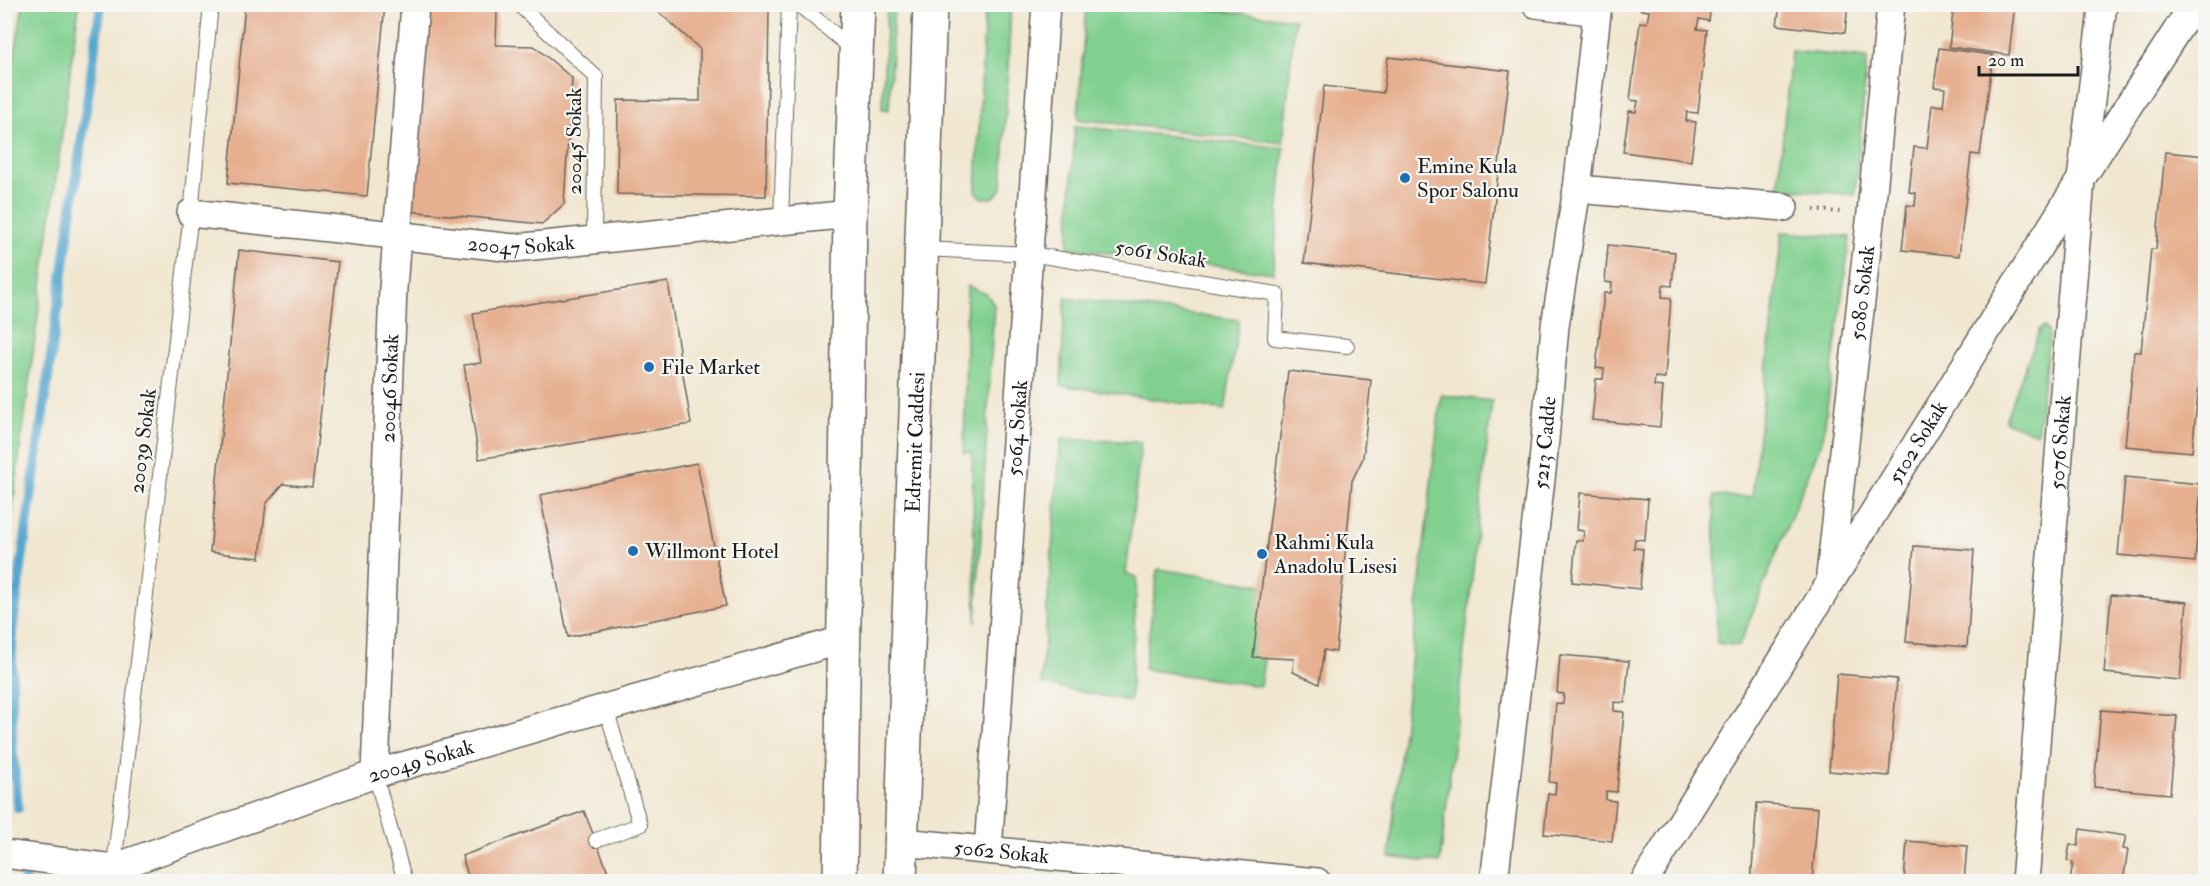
<svg xmlns="http://www.w3.org/2000/svg" width="2210" height="886" viewBox="0 0 2210 886" font-family="'IM FELL Double Pica',serif">
  <style>
    .green { fill: #81d08f; stroke: #4e7656; stroke-width: 1.5 }
    .lines { fill: none; stroke-linecap: round; stroke-linejoin: round }
    .stream { stroke: #51a5cd; stroke-width: 10 }
    .building { fill: #e6af8f }
    .lane-casing { stroke: #67635b; stroke-width: 16 }
    .street-casing { stroke: #67635b; stroke-width: 30 }
    .highway-casing { stroke: #67635b; stroke-width: 36 }
    .path { stroke: #67635b; stroke-width: 4; stroke-dasharray: 1.5 4.5; stroke-linecap: butt }
    .lane { stroke: #fff; stroke-width: 14 }
    .street { stroke: #fff; stroke-width: 27 }
    .highway { stroke: #fff; stroke-width: 33 }
    .poi-dot { fill: #1f6fb2; stroke: #f6f6f2; stroke-width: 2 }
    .labels { text-anchor: middle; dominant-baseline: central; stroke-width: 4.5; stroke-linejoin: round; paint-order: stroke }
    .street-label { font-size: 21px; fill: #1c1c1c; stroke: #f6f6f2 }
    .poi-label { font-size: 21px; fill: #1c1c1c; stroke: #f6f6f2; text-anchor: start }
  </style>
  <rect width="100%" height="100%" fill="#f6f6f2"/>
  <filter id="ink" filterUnits="userSpaceOnUse"><feTurbulence type="fractalNoise" baseFrequency=".0167" numOctaves="2"/><feDisplacementMap in="SourceGraphic" scale="12" xChannelSelector="R" yChannelSelector="G"/><feConvolveMatrix kernelMatrix="1 2 1 2 8 2 1 2 1" color-interpolation-filters="sRGB"/></filter>
  <filter id="wash" filterUnits="userSpaceOnUse"><feTurbulence type="fractalNoise" baseFrequency=".008" numOctaves="4" result="noise"/><feDisplacementMap in="SourceGraphic" scale="24" xChannelSelector="R" yChannelSelector="G"/><feGaussianBlur stdDeviation="1.35" result="paint"/><feColorMatrix in="noise" values="0 0 0 0 0 0 0 0 0 0 0 0 0 0 0 0 0 1.4 0 .05"/><feComposite in="paint" operator="in"/></filter>
  <g filter="url(#wash)">
    <rect width="100%" height="100%" fill="#f1e7d0"/>
    <!-- green -->
    <path class="green" d="M23,5H79L5,565L4,120Z
      M887,5H894L889,110L882,109Z
      M985,5H1011L1002,189L993,198H982L976,191Z
      M1086,5H1166L1295,19L1283,143L1078,119Z
      M1791,51L1867,58L1855,195L1778,188Z
      M1075,126L1284,148L1273,273L1068,248Z
      M1782,232L1850,237L1823,438L1739,646L1717,643L1714,496L1752,497Z
      M967,286L987,294L994,305L976,622L972,452L964,453Z
      M1065,298L1239,320L1225,410L1061,385Z
      M2044,327L2048,331L2049,337L2037,434L2005,421L2040,329Z
      M1441,395L1492,401L1440,863L1389,857Z
      M1061,439L1141,442L1126,574L1137,577L1130,701L1041,684Z
      M1158,569L1275,587L1260,686L1144,669Z"/>
    <g class="lines">
      <!-- stream -->
      <path class="stream" d="M18,808L12,745V631L101,4
        M23,866L25,882"/>
    </g>
    <g id="blocks">
      <!-- building -->
      <path class="building" d="M245,4H385L367,196L228,183Z
        M427,4H486L497,13L496,45L534,46L572,78L564,204L542,224L408,211Z
        M650,4H761L769,11L766,196L617,194L618,100L700,101V49Z
        M1642,4H1711L1709,21L1699,19L1697,29L1707,30L1698,113L1687,112L1686,121L1696,122L1691,161L1623,152L1629,111L1636,112L1638,101L1630,100L1640,22L1647,23L1649,11L1641,10Z
        M1780,4H1848L1845,33L1777,25Z
        M1954,4H2015L2009,55L1949,47Z
        M1939,48L1993,55L1980,155L1971,154L1959,256L1902,250L1907,205L1915,206L1916,193L1909,192L1914,147L1927,148L1932,105L1943,106L1945,88L1934,87Z
        M1388,57L1510,71L1485,284L1304,263L1324,86L1383,93Z
        M2165,152L2206,156V313L2192,452L2125,446L2134,352H2141L2151,249H2156Z
        M1608,245L1675,252L1672,286L1663,285L1662,297L1671,298L1665,378L1655,377L1654,386L1663,387L1660,427L1592,420L1596,379H1603L1604,369L1596,368L1604,293H1611L1612,283L1605,282Z
        M239,250L338,262L312,487L283,484L266,504L260,558L210,552Z
        M668,282L691,424L479,459L464,365L481,363L473,313Z
        M1288,371L1371,380L1363,458L1352,481L1336,652L1324,650L1319,684L1293,672L1294,659L1253,657Z
        M697,463L726,606L568,637L540,495Z
        M2125,477L2201,484L2195,562L2118,555Z
        M1580,493L1648,499L1645,540L1635,539L1634,548L1643,549L1640,589L1572,582L1576,540L1583,541L1584,531L1577,530Z
        M1914,546L1974,550L1967,647L1906,642Z
        M2111,595L2187,602L2180,680L2104,673Z
        M1560,655L1629,661L1625,703L1614,702V711L1624,712L1617,792L1606,791V800L1616,801L1612,841L1544,834L1548,793L1555,794L1556,783L1549,782L1556,703L1563,704L1564,694L1557,693Z
        M1837,674L1897,679L1889,776L1829,771Z
        M2101,710L2177,716L2170,794L2094,787Z
        M1757,803L1818,808L1812,882H1751Z
        M584,811L612,882H470L462,856Z
        M2080,829L2126,836L2123,849L2128,850L2123,882H2070L2073,862L2067,861L2070,844L2078,846Z
        M1907,841L1967,846L1964,882H1904Z"/>
    </g>
  </g>
  <g filter="url(#ink)">
    <use href="#blocks" fill-opacity="0" stroke="#67635b" stroke-width="1.5"/>
    <g class="lines">
      <defs>
        <path id="lane" d="M518,4L596,77L594,238
          M798,4L855,51
          M781,220L789,4
          M921,249L1030,254L1277,294L1275,338L1347,346
          M375,774L405,882
          M596,840L640,825L606,708
          M112,882L191,213L211,4"/>
        <g id="street">
          <path d="M1536,4L1597,12"/>
          <path d="M1577,189L1784,207"/>
          <path id="s1" d="M191,213L514,248L850,214"/>
          <path id="s2" d="M1830,575L1871,213L1891,4"/>
          <path id="s3" d="M375,774L393,288L415,4"/>
          <path id="s4" d="M902,842L1317,882"/>
          <path id="s5" d="M988,850L1046,4"/>
          <path id="s6" d="M4,854L113,868L375,774L842,640"/>
          <path id="s7" d="M1494,882L1543,462L1555,326L1577,189L1598,4"/>
          <path id="s8" d="M1644,882L2081,179L2194,4"/>
          <path id="s9" d="M2025,882L2081,179L2103,4"/>
        </g>
        <g id="highway">
          <path d="M840,882L850,214L858,4"/>
          <path id="s10" d="M900,882L930,4"/>
        </g>
      </defs>
      <!-- lane casing -->
      <use href="#lane" class="lane-casing"/>
      <!-- street casing -->
      <use href="#street" class="street-casing"/>
      <!-- highway casing -->
      <use href="#highway" class="highway-casing"/>
      <!-- path -->
      <path class="path" d="M1814,210L1842,212"/>
      <!-- lane -->
      <use href="#lane" class="lane"/>
      <!-- street -->
      <use href="#street" class="street"/>
      <!-- highway -->
      <use href="#highway" class="highway"/>
    </g>
  </g>
  <!-- markers -->
  <g class="poi-dot">
    <circle cx="1405" cy="178" r="6"/>
    <circle cx="649" cy="367" r="6"/>
    <circle cx="633" cy="551" r="6"/>
    <circle cx="1262" cy="554" r="6"/>
  </g>
  <g class="labels">
    <!-- street labels -->
    <g class="street-label">
      <text transform="translate(574 141) rotate(-90)">20045 Sokak</text>
      <text stroke="none"><textPath href="#s1" startOffset="332">20047 Sokak</textPath></text>
      <text transform="translate(1161 254) rotate(9)">5061 Sokak</text>
      <text stroke="none"><textPath href="#s2" startOffset="284">5080 Sokak</textPath></text>
      <text stroke="none"><textPath href="#s3" startOffset="386">20046 Sokak</textPath></text>
      <text stroke="none"><textPath href="#s5" startOffset="423">5064 Sokak</textPath></text>
      <text transform="translate(143 441) rotate(-83)">20039 Sokak</text>
      <text stroke="none"><textPath href="#s8" startOffset="518">5102 Sokak</textPath></text>
      <text stroke="none"><textPath href="#s10" startOffset="440">Edremit Caddesi</textPath></text>
      <text stroke="none"><textPath href="#s7" startOffset="442">5213 Cadde</textPath></text>
      <text stroke="none"><textPath href="#s9" startOffset="441">5076 Sokak</textPath></text>
      <text stroke="none"><textPath href="#s6" startOffset="436">20049 Sokak</textPath></text>
      <text stroke="none"><textPath href="#s4" startOffset="100">5062 Sokak</textPath></text>
    </g>
    <!-- poi labels -->
    <g class="poi-label">
      <text x="1417" y="166">Emine Kula<tspan x="1417" dy="24">Spor Salonu</tspan></text>
      <text x="661" y="367">File Market</text>
      <text x="1274" y="542">Rahmi Kula<tspan x="1274" dy="24">Anadolu Lisesi</tspan></text>
      <text x="645" y="551">Willmont Hotel</text>
    </g>
  </g>
  <!-- margin -->
  <rect width="2210" height="886" fill="none" stroke="#f6f6f2" stroke-width="24"/>
  <!-- scale -->
  <path d="M1979 66v9h99v-9" fill="none" stroke="#1c1c1c" stroke-width="3"/>
  <text x="1988" y="66" font-size="18" fill="#1c1c1c" stroke="#f6f6f2" stroke-width="4.5" paint-order="stroke">20 m</text>
</svg>
